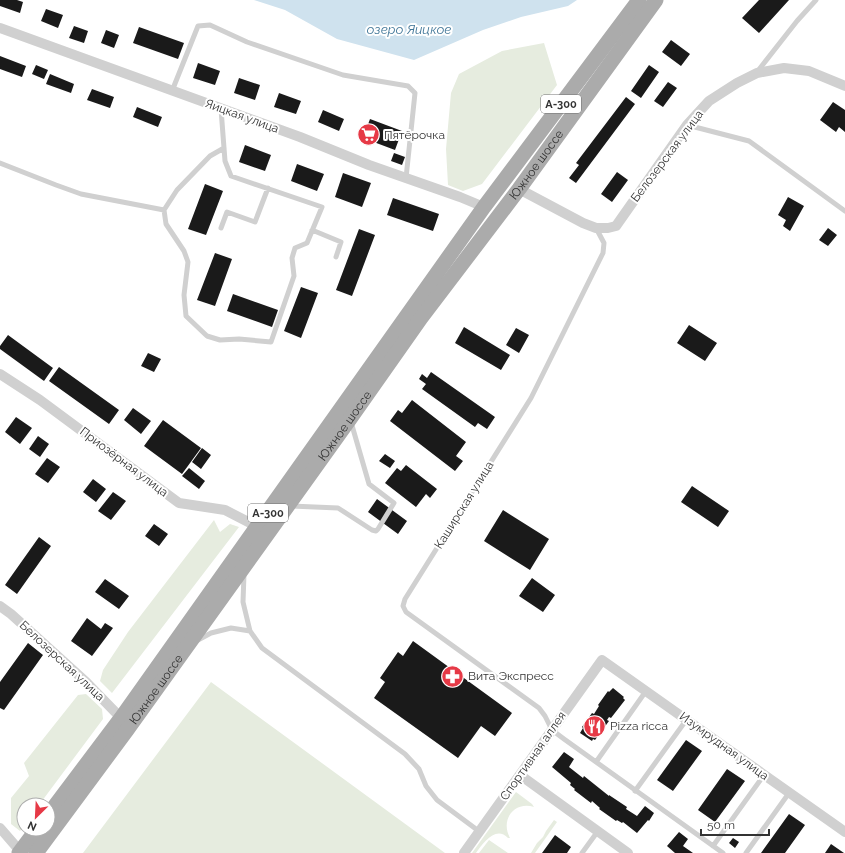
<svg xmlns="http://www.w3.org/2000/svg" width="845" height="853" viewBox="0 0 845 853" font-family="Raleway,sans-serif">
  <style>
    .green { fill: #e6ecdf }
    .water { fill: #cfe2ee }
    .building { fill: #1a1a1a }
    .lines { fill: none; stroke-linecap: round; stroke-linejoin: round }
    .lane { stroke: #d0d0d0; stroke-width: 5 }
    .street { stroke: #d0d0d0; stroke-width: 10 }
    .primary { stroke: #ababab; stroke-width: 15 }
    .labels { text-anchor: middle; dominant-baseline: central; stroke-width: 4; stroke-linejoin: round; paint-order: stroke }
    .shield { fill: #fff; stroke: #707070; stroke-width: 1 }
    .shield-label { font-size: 11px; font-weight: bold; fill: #333 }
    .street-label { font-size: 12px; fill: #333; stroke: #fff }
    .poi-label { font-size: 12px; fill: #333; stroke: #fff; text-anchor: start }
    .water-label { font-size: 13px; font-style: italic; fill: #3f7597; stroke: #fff }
  </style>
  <rect width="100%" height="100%" fill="#fff"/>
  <!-- green -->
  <path class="green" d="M544,43L557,85L482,184L463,191L448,185L446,149L451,93L459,74L502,51Z
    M214,520L220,532L230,524L239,527L112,693L100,681L103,670L128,632Z
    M211,682L445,853H83Z
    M86,694L102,709L103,719L39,805H24V826L20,831L11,824V798L29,776L24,763L78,695Z
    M516,792L532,804L534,807C514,801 500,820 510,838H508C496,825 483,843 476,853H472Z
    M554,820L557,822L535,853H531L537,843L543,837L546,831Z
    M489,840L508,853H479Z"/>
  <!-- water -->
  <path class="water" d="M254,0H577L568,6L521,17L483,30L414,60L337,39L285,10Z"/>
  <!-- building -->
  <path class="building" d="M0,0H17L23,2L20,13L0,6Z
    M759,0H789L759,33L742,18Z
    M46,9L63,15L58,28L41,21Z
    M74,26L88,31L84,43L69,38Z
    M139,27L184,43L178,59L133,43Z
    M106,30L119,35L114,48L101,43Z
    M671,40L690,54L681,66L662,52Z
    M0,56L26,66L22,77L0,69Z
    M198,63L220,71L215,85L193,78Z
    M36,65L48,70L44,79L32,74Z
    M649,65L659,72L641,98L631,91Z
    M50,74L74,84L71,93L46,84Z
    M239,78L260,85L255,100L234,93Z
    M668,82L677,88L663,107L654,101Z
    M92,89L114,97L110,108L87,100Z
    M279,93L301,101L296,114L274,107Z
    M626,97L635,104L576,183L569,178L579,165L576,163Z
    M833,102L845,110V132L839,127L836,132L820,120Z
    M137,107L162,117L158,127L133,117Z
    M323,110L344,119L339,131L318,122Z
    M370,119L402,131L395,150L363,138Z
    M245,145L271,155L265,171L239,162Z
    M394,153L405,157L402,165L391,161Z
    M297,164L324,174L317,191L291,181Z
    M617,172L628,180L612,202L601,194Z
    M343,173L371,183L362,207L335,197Z
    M205,184L223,191L206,235L188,229Z
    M788,197L804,206L790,231L783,226L786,220L778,215Z
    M393,198L439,214L433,231L387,215Z
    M828,228L837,235L828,246L819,240Z
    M359,229L375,235L352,296L336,290Z
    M215,253L232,259L215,306L197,300Z
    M301,287L318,293L301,338L284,331Z
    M233,294L278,310L272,327L227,311Z
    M689,325L717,343L705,361L677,343Z
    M464,327L510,355L501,370L455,343Z
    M516,328L529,335L519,353L506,345Z
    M8,335L53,368L44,381L0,349V346Z
    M148,353L161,359L154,372L141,366Z
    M59,367L119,410L109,424L49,381Z
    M431,372L495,417L487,429L478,423L475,427L422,389L426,384L419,379L422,374L427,378Z
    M412,400L466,442L456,456L463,461L455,471L390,421L398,410L402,413Z
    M133,408L151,421L141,434L124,420Z
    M16,417L32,428L20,444L5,432Z
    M163,420L201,448L182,474L144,446Z
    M38,436L49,444L40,457L29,449Z
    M202,448L211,455L201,469L192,462Z
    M385,454L395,461L390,468L379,461Z
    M47,458L60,467L48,483L35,474Z
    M406,465L437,489L430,498L426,494L416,507L385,483L397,468L401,471Z
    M189,468L205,481L199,489L182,476Z
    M93,479L106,489L96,502L83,492Z
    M692,486L729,511L718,527L681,502Z
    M113,492L126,501L111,520L98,511Z
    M377,499L407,521L398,534L368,512Z
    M503,510L549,539L530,570L484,541Z
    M154,524L168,534L159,546L145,536Z
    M39,537L51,546L17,594L5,585Z
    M532,578L555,595L543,612L519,596Z
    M105,579L129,596L119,609L95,592Z
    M87,618L101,629L105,623L113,628L92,656L71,641Z
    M413,641L512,713L495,736L481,726L458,758L374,698L385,682L380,678L398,652L403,656Z
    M28,643L43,655L4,710L0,708V682Z
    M613,688L624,697L623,698L625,700L611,718L609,717L607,720L609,721L595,740L593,739L592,741L580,733L583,728L582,727L592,713L594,714L599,706L598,705L608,691L609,692Z
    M686,740L702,751L673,791L657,780Z
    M564,752L574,759L569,767L583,778L584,776L609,796V795L627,807L626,809L637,816L645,806L654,813L649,821L648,820L637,833L623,822L622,823L617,820L616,821L599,809L600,808L592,801L591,803L574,790L575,789L570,785L571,783L552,767Z
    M727,769L745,781L715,822L698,810Z
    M789,814L805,825L785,853H761Z
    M679,832L688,839L683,846L693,853H675L667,846Z
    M555,835L571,847L567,853H542Z
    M733,838L739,842L735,848L729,843Z
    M831,844L844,853H825Z"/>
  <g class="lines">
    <!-- lane -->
    <path class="lane" d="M757,72L797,21L816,0
      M172,91L198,26L210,25L247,42L343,75L408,86L415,93L406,178
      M221,109L225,161L231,176L322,207L307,243L295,248L292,258L294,276L271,342L239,339L220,340L207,336L186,316L184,295L188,262L184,251L166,224L164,210L177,190L210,156L224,148
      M687,125L749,141L845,211
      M0,163L56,185L81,194L164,210
      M221,228L227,212L255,222L268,188
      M596,228L604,243L603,253L531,398L405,599L403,606L406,612L539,708L545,716L552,730L564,739L723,853
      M312,230L341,242L336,257
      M291,506L338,508L372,530L376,531L378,529L394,503L369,484L351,422
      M244,574L243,602L250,631L262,648L405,754L419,769L426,786L437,800L480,832
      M198,640L211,633L231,628L250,631
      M596,762L646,691
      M635,791L687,719
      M713,846L764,775
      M582,853L598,831
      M746,853L789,793"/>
    <!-- street -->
    <path class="street" d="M0,28L300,137L369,165L460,197L484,207
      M519,189L583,223L596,228H608L616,226L687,125L709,101L737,83L757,73L784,68L809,71L845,86
      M0,374L40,400L179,503L225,510L258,527
      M0,606L11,614L86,682L121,718
      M520,775L628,853
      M0,828L20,851
      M464,853L602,660L845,832"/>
    <!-- primary -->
    <g class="primary">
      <path d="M48,815L121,718L484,207L639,0"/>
      <path d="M19,853L37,829"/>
      <path id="s1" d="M36,853L127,730L350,419L421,318L519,189L656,0"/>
    </g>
  </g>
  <!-- icons -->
  <defs>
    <symbol id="supermarket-disc" viewBox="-11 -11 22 22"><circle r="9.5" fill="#e63946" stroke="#fff"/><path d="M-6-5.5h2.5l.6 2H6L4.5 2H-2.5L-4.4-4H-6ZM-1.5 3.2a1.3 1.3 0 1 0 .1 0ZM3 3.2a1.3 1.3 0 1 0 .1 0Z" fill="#fff"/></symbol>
    <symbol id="pharmacy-disc" viewBox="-11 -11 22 22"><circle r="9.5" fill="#e63946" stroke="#fff"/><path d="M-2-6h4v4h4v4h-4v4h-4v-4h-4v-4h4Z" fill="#fff"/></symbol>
    <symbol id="restaurant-disc" viewBox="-11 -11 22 22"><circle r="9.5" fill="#e63946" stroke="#fff"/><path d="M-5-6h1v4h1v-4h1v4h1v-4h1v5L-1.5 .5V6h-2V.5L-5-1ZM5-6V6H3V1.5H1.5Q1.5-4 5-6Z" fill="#fff"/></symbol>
  </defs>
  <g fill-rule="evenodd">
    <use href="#supermarket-disc" x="356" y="122" width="25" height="25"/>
    <use href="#pharmacy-disc" x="440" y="664" width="25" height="25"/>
    <use href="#restaurant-disc" x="582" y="714" width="25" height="25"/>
  </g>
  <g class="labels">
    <!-- shield labels -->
    <g class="shield">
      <rect x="541" y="95" width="40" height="18" rx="3"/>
      <rect x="248" y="504" width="40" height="18" rx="3"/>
    </g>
    <g class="shield-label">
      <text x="561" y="104">А-300</text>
      <text x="268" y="513">А-300</text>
    </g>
    <!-- street labels -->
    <g class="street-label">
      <text transform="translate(242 116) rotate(20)">Яицкая улица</text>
      <text transform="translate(667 156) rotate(-53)">Белозерская улица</text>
      <text stroke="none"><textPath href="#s1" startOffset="851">Южное шоссе</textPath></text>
      <text stroke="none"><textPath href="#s1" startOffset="527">Южное шоссе</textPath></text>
      <text transform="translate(124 462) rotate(37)">Приозёрная улица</text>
      <text transform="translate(464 505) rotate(-58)">Каширская улица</text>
      <text transform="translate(62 661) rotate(43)">Белозерская улица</text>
      <text stroke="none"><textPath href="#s1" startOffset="203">Южное шоссе</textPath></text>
      <text transform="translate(724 746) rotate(36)">Изумрудная улица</text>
      <text transform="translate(533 756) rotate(-55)">Спортивная аллея</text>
    </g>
    <!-- poi labels -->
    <g class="poi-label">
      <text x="384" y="135">Пятёрочка</text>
      <text x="468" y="676">Вита Экспресс</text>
      <text x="610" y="726">Pizza ricca</text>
    </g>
    <!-- water labels -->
    <g class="water-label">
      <text x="409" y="29">озеро Яицкое</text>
    </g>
  </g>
  <!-- north arrow -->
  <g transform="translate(36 817) rotate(204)"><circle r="19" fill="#ffffff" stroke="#adadad"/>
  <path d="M0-3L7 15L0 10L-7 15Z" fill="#e63946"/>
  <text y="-6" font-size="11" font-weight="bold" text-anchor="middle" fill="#333333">N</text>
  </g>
  <!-- scale -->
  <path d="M701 829v6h68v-6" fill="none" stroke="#333333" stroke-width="2"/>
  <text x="707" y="829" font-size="12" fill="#333333" stroke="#ffffff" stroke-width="3" paint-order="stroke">50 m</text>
</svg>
